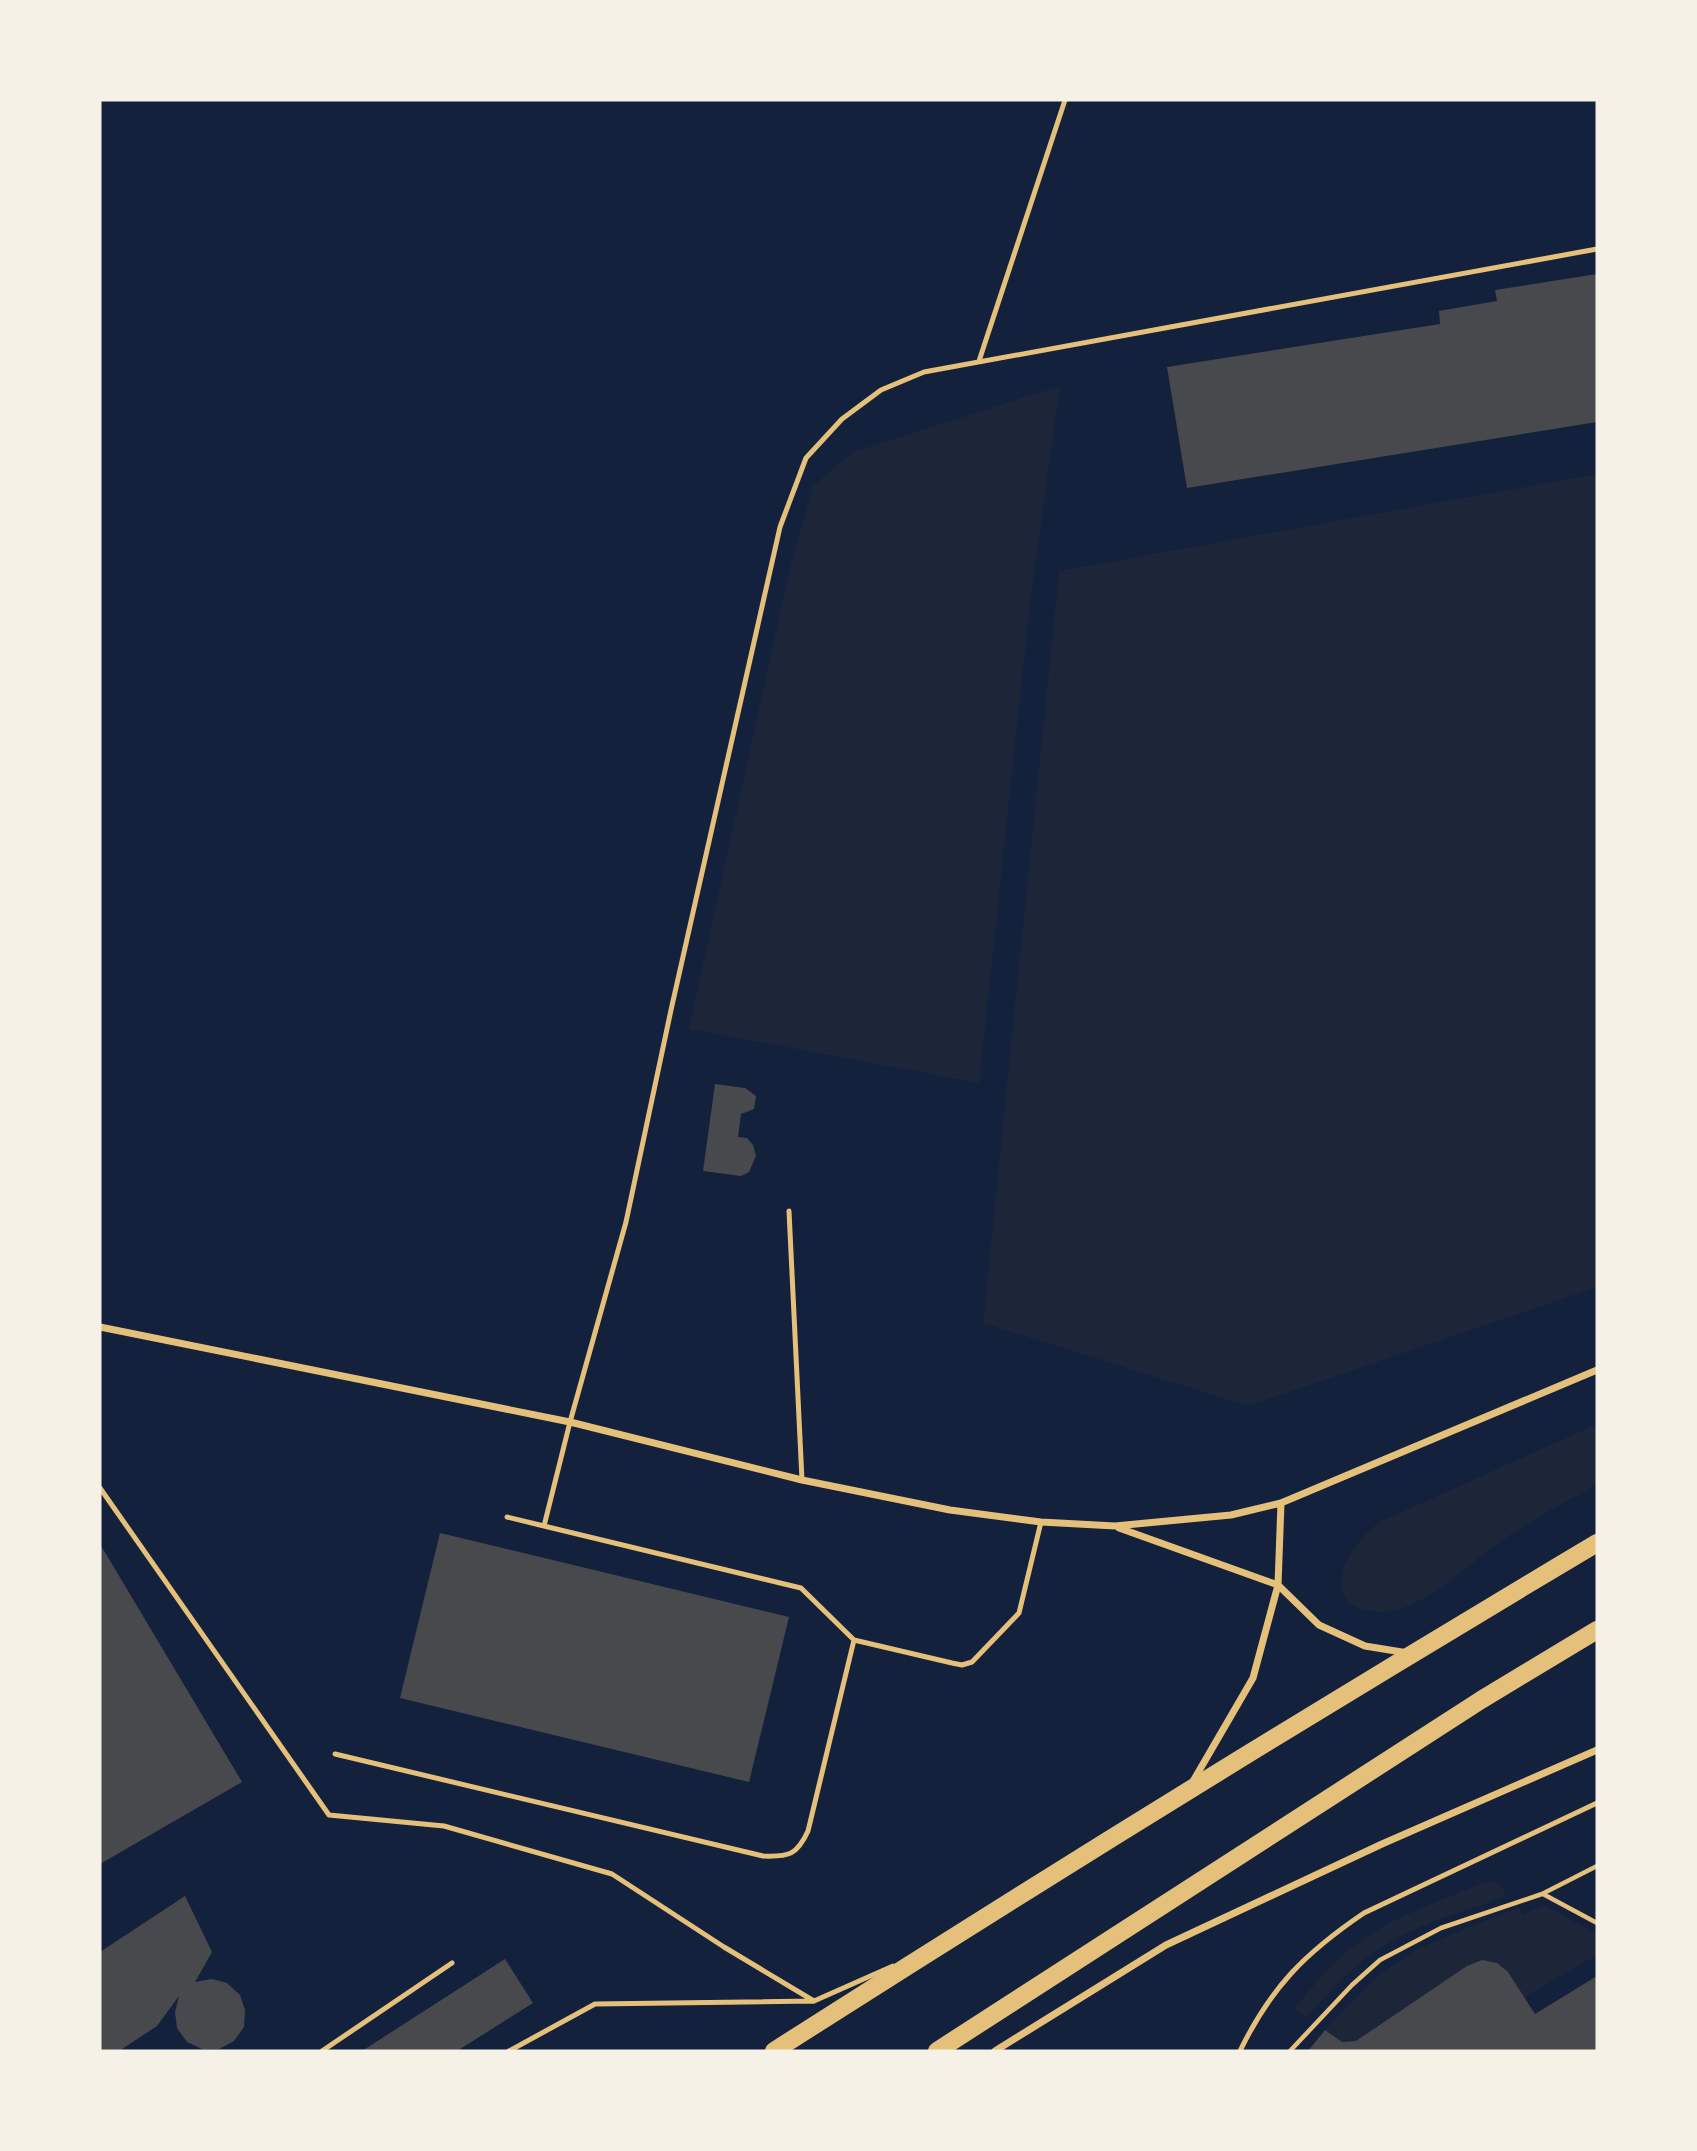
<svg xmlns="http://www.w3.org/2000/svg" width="1697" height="2151" viewBox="0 0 1697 2151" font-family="'Source Sans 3',sans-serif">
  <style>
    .green { fill: #1d2539 }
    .building { fill: #48494c }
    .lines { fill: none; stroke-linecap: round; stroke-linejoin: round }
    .path { stroke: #e5c07b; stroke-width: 4.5 }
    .service { stroke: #e5c07b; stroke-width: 5 }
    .minor { stroke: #e5c07b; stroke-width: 7 }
    .primary { stroke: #e5c07b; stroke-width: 18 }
  </style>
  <rect width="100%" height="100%" fill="#14213d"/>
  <!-- green -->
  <path class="green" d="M1060,386L1030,603L979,1083L689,1029L789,572L813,486L853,452Z
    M1597,474V1287L1248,1406L983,1323L1059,571Z
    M1597,1424V1484C1564,1503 1531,1520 1500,1542C1466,1565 1415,1620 1370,1611C1314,1600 1352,1541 1380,1522Z
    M1493,1881L1502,1888L1506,1896C1468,1910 1426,1921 1390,1942C1358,1961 1330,1989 1307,2018L1294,2009C1311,1988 1329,1967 1349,1950C1387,1918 1439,1902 1484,1882Z
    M1544,1905L1597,1934V1955L1524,1997L1356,2041L1342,2042L1325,2030L1374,1979L1415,1950L1519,1907L1522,1915Z"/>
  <!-- building -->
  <path class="building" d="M1597,274V422L1187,488L1167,367L1440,324L1439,311L1497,301L1495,290Z
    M715,1084L745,1088L756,1096L754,1109L741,1114L738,1137L747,1138L753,1145L756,1156L749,1172L741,1176L703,1171Z
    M440,1533L789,1617L749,1782L400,1698Z
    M100,1544L242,1782L100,1864Z
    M185,1896L212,1952L195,1982L212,1979L227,1983L240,1995L245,2010L244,2027L234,2041L219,2049H202L187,2042L177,2028L175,2012L179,1996L157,2026L119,2051H100V1952Z
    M505,1959L533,2003L457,2051H362Z
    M1482,1960L1497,1963L1508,1972L1535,2014L1597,1976V2051H1308L1325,2030L1342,2042L1356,2041L1467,1966Z"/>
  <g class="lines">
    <!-- path -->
    <path class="path" d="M1543,1894L1597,1923
      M1290,2051L1352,1985L1380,1960L1441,1928L1542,1894L1597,1866"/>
    <!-- service -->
    <path class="service" d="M979,361L1065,100
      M789,1211L802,1480
      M100,1488L329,1815L444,1826L612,1874L724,1947L814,2001
      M507,1517L544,1526L570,1422L626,1222L671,1010L780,527L806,458L842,419L881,390L924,372L1597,249
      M854,1640L952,1663L962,1665L972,1662L1019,1613L1041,1522
      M335,1754L763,1856C789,1857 797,1855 808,1831L854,1640L801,1588L544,1526
      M322,2051L452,1963
      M509,2051L595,2004L814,2001L893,1966
      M1240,2051C1271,1987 1305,1953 1364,1913L1597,1803"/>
    <!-- minor -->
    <path class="minor" d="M100,1327L570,1422L802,1480L950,1510L1041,1522L1115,1526L1231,1515L1281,1503L1597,1370
      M1119,1528L1278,1585L1319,1625L1365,1646L1408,1653
      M1192,1783L1253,1678L1278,1585L1281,1503
      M995,2051L1166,1945L1382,1844L1597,1750"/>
    <!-- primary -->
    <path class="primary" d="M774,2051C1046,1877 1320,1708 1597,1543
      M937,2051L1481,1700L1597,1630"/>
  </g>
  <!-- border -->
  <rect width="1697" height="2151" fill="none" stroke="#f6f1e7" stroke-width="203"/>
</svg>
